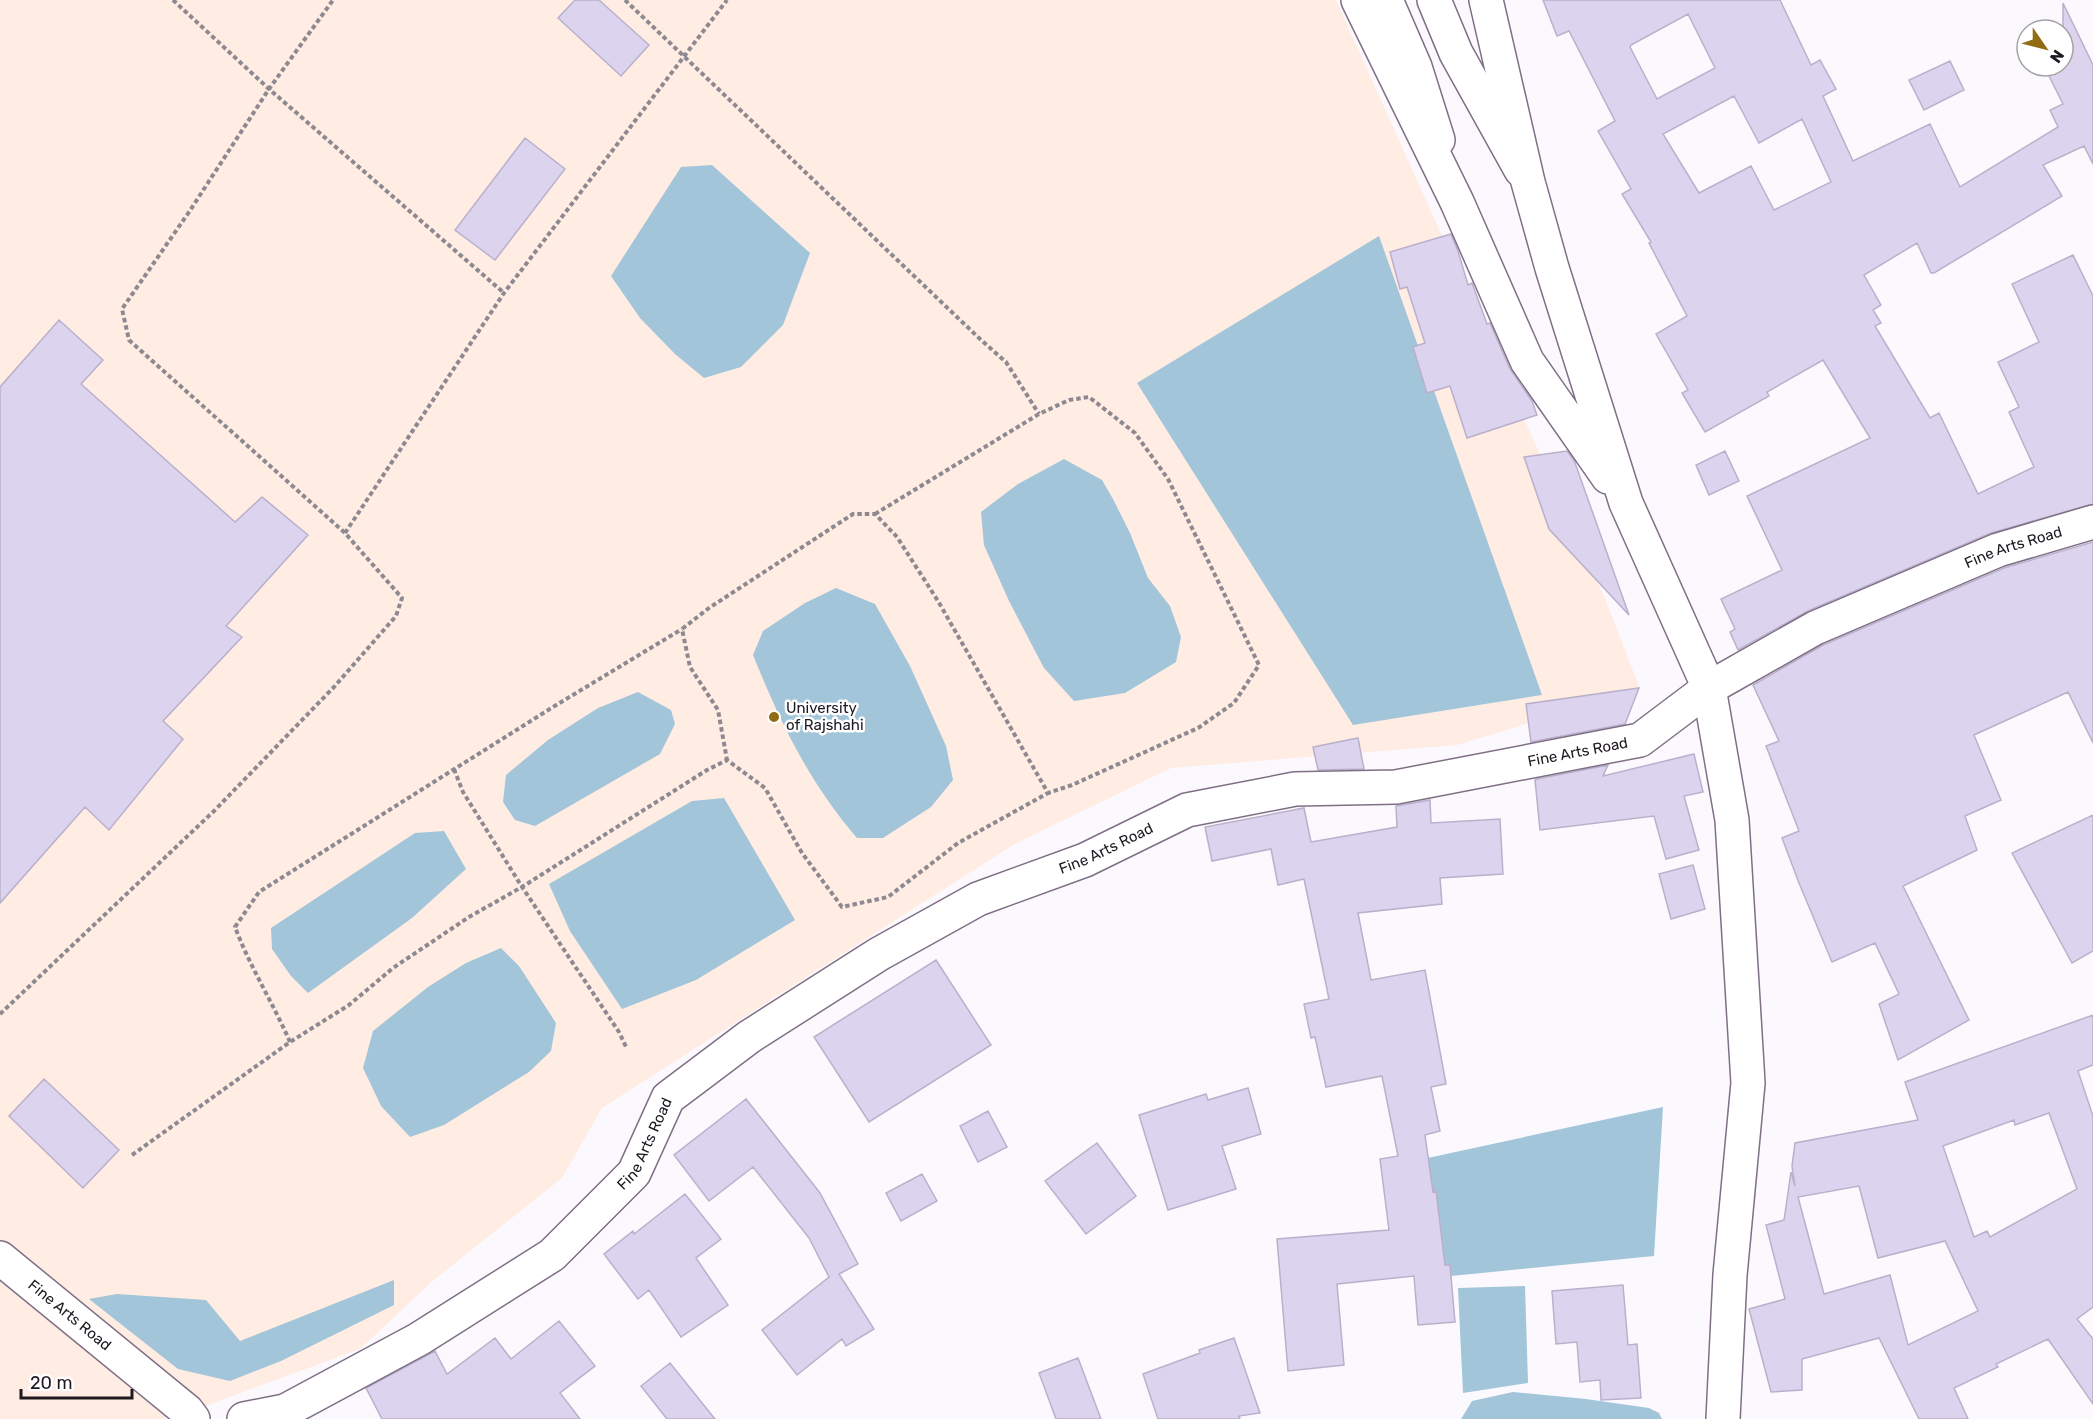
<svg xmlns="http://www.w3.org/2000/svg" width="2093" height="1419" viewBox="0 0 2093 1419" font-family="Rubik,sans-serif">
  <style>
    .education { fill: #ffece3 }
    .water { fill: #a2c5d9 }
    .building { fill: #dcd3ee; stroke: #bab0cb; stroke-width: 1.5; fill-rule: evenodd }
    .lines { fill: none; stroke-linecap: round; stroke-linejoin: round }
    .minor-casing { stroke: #7f6f85; stroke-width: 36 }
    .major-casing { stroke: #7f6f85; stroke-width: 36 }
    .path { stroke: #8e8990; stroke-width: 4; stroke-dasharray: 4.5 3; stroke-linecap: butt }
    .minor { stroke: #fff; stroke-width: 33 }
    .major { stroke: #fff; stroke-width: 33 }
    .poi-dot { fill: #926c13; stroke: #fff; stroke-width: 2 }
    .labels { text-anchor: middle; dominant-baseline: central; stroke-width: 5; stroke-linejoin: round; paint-order: stroke }
    .street-label { font-size: 15px; fill: #1e1821; stroke: #fff }
    .poi-label { font-size: 15px; fill: #1e1821; stroke: #fff; text-anchor: start }
  </style>
  <rect width="100%" height="100%" fill="#fcf9fe"/>
  <!-- education -->
  <path class="education" d="M0,0H1336L1606,601L1640,689L1457,745L1171,768L1013,845L602,1108L562,1178L435,1279L360,1349L208,1405L162,1419H0Z"/>
  <!-- water -->
  <path class="water" d="M712,165L810,253L783,325L741,367L704,378L675,354L640,318L611,276L681,167Z
    M1379,236L1542,695L1353,725L1137,383Z
    M1064,459L1102,480L1113,499L1130,533L1148,578L1170,606L1181,637L1176,662L1125,693L1074,701L1044,668L1009,601L984,545L981,512L1018,484Z
    M836,588L875,604L910,666L946,746L953,780L931,807L883,838H857C809,782 781,724 753,655L763,631L805,603Z
    M638,692L671,710L675,724L660,754L535,826L515,820L503,802L506,775L548,740L598,708Z
    M724,798L795,920L696,980L622,1009L570,931L549,884L692,801Z
    M444,831L466,869L412,918L308,993L291,976L272,949L271,928L415,833Z
    M501,948L519,966L556,1023L551,1051L529,1072L444,1125L410,1137L381,1106L363,1068L373,1031L428,987L466,963Z
    M1663,1107L1654,1256L1441,1277L1423,1159Z
    M394,1280V1305L281,1361L230,1381L178,1369L89,1299L117,1294L206,1300L240,1341Z
    M1525,1286L1528,1383L1463,1393L1458,1288Z
    M1513,1392L1586,1399L1649,1408L1659,1413L1662,1419H1461L1472,1401Z"/>
  <!-- building -->
  <path class="building" d="M575,0H599L649,45L621,76L558,18Z
    M1543,0H1780L1811,65L1820,60L1836,89L1823,96L1853,161L1930,124L1960,187L2058,127L2050,110L2063,104L2044,66H2063V3L2093,65V164L2084,146L2043,165L2062,196L1934,273H1931L1917,243L1864,275L1881,305L1873,310L1881,323L1875,326L1930,418L1939,413L1978,494L2034,467L2009,412L2019,407L1998,362L2039,342L2012,284L2073,255L2093,296V504L1991,533L1808,611L1738,650L1730,632L1735,629L1721,599L1782,570L1747,496L1870,438L1823,360L1767,392L1769,396L1705,432L1682,393L1688,390L1656,334L1687,316L1649,243L1651,242L1622,194L1631,189L1598,131L1615,121L1569,31L1557,36ZM1688,14L1715,68L1657,99L1630,47L1631,45ZM1734,96L1759,143L1802,119L1831,182L1774,210L1751,166L1699,193L1663,134Z
    M1950,61L1964,90L1924,110L1909,80Z
    M525,138L565,169L495,260L455,230Z
    M1451,234L1458,251L1468,285L1472,283L1487,324L1490,323L1510,369L1532,401L1537,415L1467,438L1450,386L1427,393L1413,347L1425,343L1407,287L1400,289L1390,252Z
    M59,320L103,360L81,384L235,522L262,497L308,535L226,626L242,637L163,721L183,739L109,830L85,807L0,903V387Z
    M1567,451L1574,460L1629,615L1549,529L1524,457Z
    M1725,451L1739,481L1709,495L1696,465Z
    M2093,542V743L2068,692L1974,735L2001,800L1965,816L1977,850L1903,886L1969,1020L1898,1060L1879,1004L1899,994L1875,943L1832,962L1799,883L1782,838L1799,831L1766,746L1779,741L1753,685L1823,645L2004,568Z
    M1639,688L1625,724L1531,742L1526,704Z
    M1358,738L1364,769L1318,770L1313,747Z
    M1694,754L1703,792L1684,796L1699,850L1666,859L1654,816L1540,830L1535,780L1537,779L1608,765L1603,776Z
    M1430,800L1431,823L1500,819L1503,874L1440,878L1442,904L1358,913L1371,980L1425,970L1446,1084L1431,1087L1440,1131L1425,1135L1433,1192L1436,1191L1445,1265H1450L1455,1322L1418,1325L1414,1276L1337,1284L1344,1365L1288,1371L1277,1239L1389,1230L1380,1159L1398,1156L1382,1076L1326,1087L1315,1037L1311,1038L1304,1004L1329,999L1304,879L1278,885L1271,849L1212,861L1205,827L1304,808L1311,842L1397,827L1396,806Z
    M2093,815V951L2072,963L2012,853Z
    M1693,865L1705,909L1671,919L1659,874Z
    M936,960L991,1045L869,1122L814,1037Z
    M2093,1015V1065L2078,1071L2093,1116V1307L2077,1319L2093,1339V1404L2048,1339L1996,1364L1998,1367L1954,1388L1968,1419H1919L1879,1338L1802,1359V1390L1771,1392L1749,1309L1785,1299L1766,1225L1784,1220L1791,1172L1795,1186L1792,1166L1795,1143L1918,1120L1905,1082ZM2049,1113L2077,1189L1990,1237L1987,1231L1974,1237L1943,1146L2014,1120L2015,1125ZM1859,1186L1878,1258L1945,1241L1978,1311L1908,1345L1890,1275L1824,1294L1798,1197Z
    M44,1079L119,1150L83,1188L9,1116Z
    M1248,1088L1261,1134L1222,1146L1236,1189L1168,1210L1139,1115L1206,1094L1208,1100Z
    M746,1099L820,1193L858,1264L839,1274L874,1329L846,1346L842,1339L797,1375L762,1330L829,1277L809,1238L753,1167L709,1201L674,1155Z
    M988,1111L1007,1147L978,1162L960,1126Z
    M1097,1143L1136,1196L1086,1234L1045,1181Z
    M922,1174L937,1201L901,1221L886,1193Z
    M685,1194L721,1239L696,1258L728,1305L681,1337L649,1290L638,1299L604,1254L633,1231L634,1234Z
    M1623,1285L1628,1345L1637,1344L1641,1398L1601,1400L1600,1380L1580,1382L1577,1342L1556,1344L1552,1291Z
    M559,1321L595,1366L560,1393L580,1419H382L366,1388L435,1351L447,1374L495,1338L511,1359Z
    M1234,1338L1260,1413L1239,1416L1240,1419H1158L1143,1374L1200,1353L1199,1350Z
    M1078,1358L1101,1419H1056L1039,1373Z
    M670,1363L715,1419H667L641,1386Z"/>
  <g class="lines">
    <defs>
      <g id="minor">
        <path d="M1386,0L1415,67L1438,140"/>
        <path d="M1434,0L1456,53L1521,170"/>
        <path id="s1" d="M0,1258L187,1411L193,1419"/>
        <path id="s2" d="M244,1419L285,1411L419,1339L552,1255L634,1173L668,1098L749,1037L879,954L978,899L1085,860L1187,810L1295,789L1396,787L1640,740L1709,688L1815,628L1998,550L2093,522"/>
      </g>
      <path id="major" d="M1358,0L1457,202L1527,361L1608,477
        M1486,0L1528,182L1552,268L1626,503L1709,688L1732,820L1748,1083L1730,1275L1723,1419"/>
    </defs>
    <!-- minor casing -->
    <use href="#minor" class="minor-casing"/>
    <!-- major casing -->
    <use href="#major" class="major-casing"/>
    <!-- path -->
    <path class="path" d="M173,0L269,89L504,293
      M625,0L980,339L1006,362L1039,414
      M875,514L1039,414L1069,400L1089,397L1135,433L1168,479L1259,665L1234,703L1198,728L1072,785L1048,793
      M345,533L504,293L727,0
      M454,769L463,792L522,887L619,1032L627,1049
      M0,1014L214,811L334,687L396,616L402,598L345,533L129,340L122,309L189,212L269,89L333,0
      M290,1042C273,1003 250,967 235,927L259,892L553,707L682,629
      M132,1155L290,1042L349,1005L393,968L469,917L522,887L707,770L727,760L765,788L802,853L842,907L888,897L958,843L1048,793L938,601L897,537L875,514H853L709,608L682,629L690,667L718,710L727,760"/>
    <!-- minor -->
    <use href="#minor" class="minor"/>
    <!-- major -->
    <use href="#major" class="major"/>
  </g>
  <!-- markers -->
  <circle class="poi-dot" cx="774" cy="717" r="6"/>
  <g class="labels">
    <!-- street labels -->
    <g class="street-label">
      <text stroke="none"><textPath href="#s2" startOffset="2028">Fine Arts Road</textPath></text>
      <text stroke="none"><textPath href="#s2" startOffset="1542">Fine Arts Road</textPath></text>
      <text stroke="none"><textPath href="#s2" startOffset="1056">Fine Arts Road</textPath></text>
      <text stroke="none"><textPath href="#s2" startOffset="498">Fine Arts Road</textPath></text>
      <text stroke="none"><textPath href="#s1" startOffset="90">Fine Arts Road</textPath></text>
    </g>
    <!-- poi labels -->
    <g class="poi-label">
      <text x="786" y="708">University<tspan x="786" dy="17">of Rajshahi</tspan></text>
    </g>
  </g>
  <!-- north arrow -->
  <g transform="translate(2045 48) rotate(125)"><circle r="28" fill="#ffffff" stroke="#a5a3a6" stroke-width="1.5"/>
  <path d="M0-4.5L10 22L0 15L-10 22Z" fill="#926c13"/>
  <text y="-9" font-size="16" font-weight="bold" text-anchor="middle" fill="#1e1821">N</text>
  </g>
  <!-- scale -->
  <path d="M21 1389v9h111v-9" fill="none" stroke="#1e1821" stroke-width="3"/>
  <text x="30" y="1389" font-size="18" fill="#1e1821" stroke="#ffffff" stroke-width="4.5" paint-order="stroke">20 m</text>
</svg>
